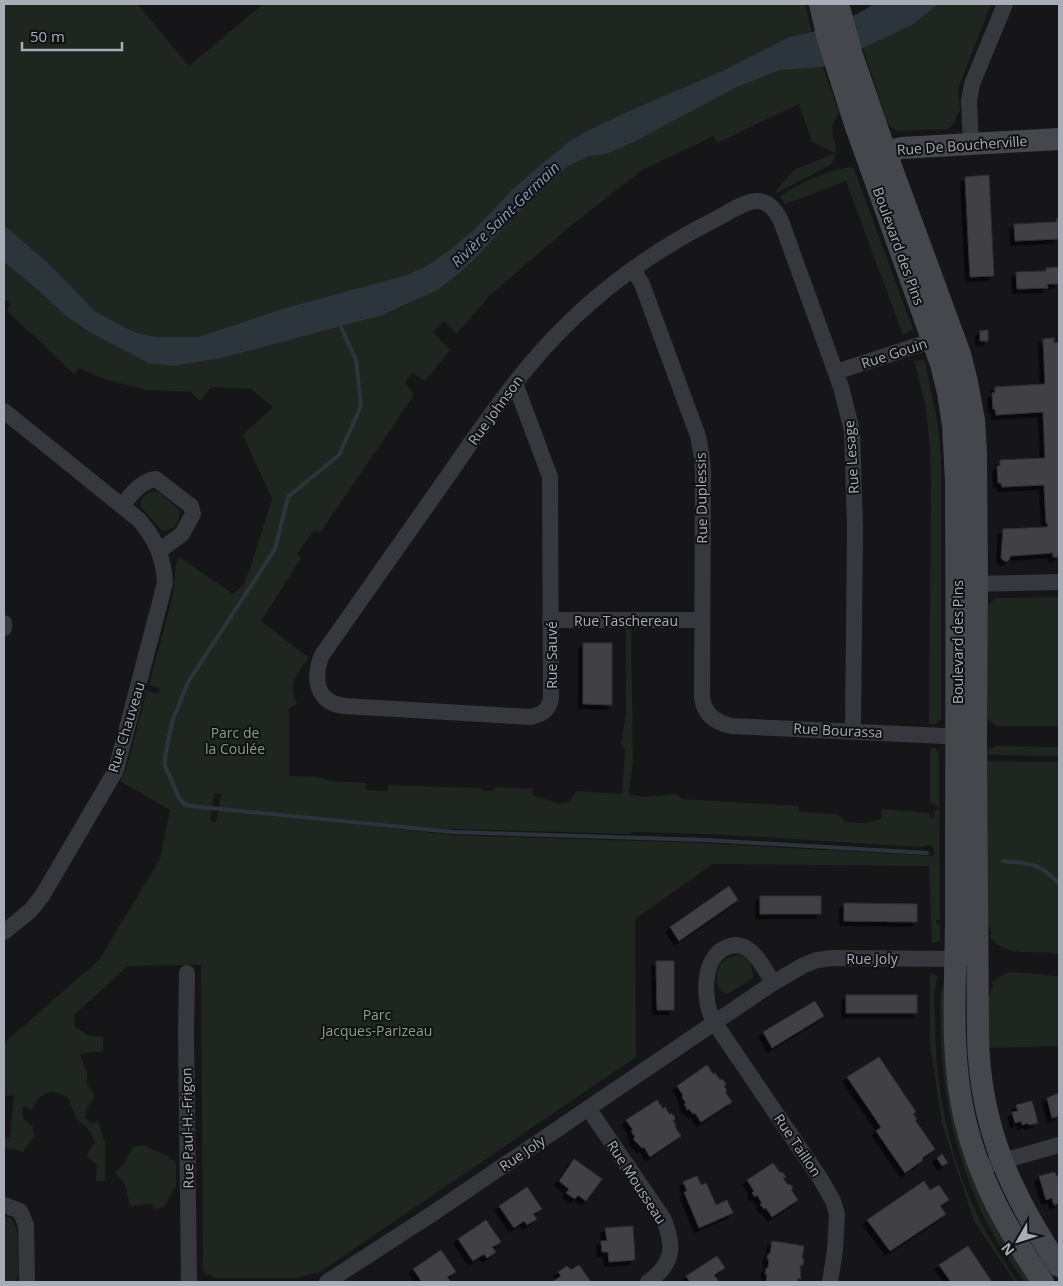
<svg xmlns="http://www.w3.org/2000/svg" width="1063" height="1286" viewBox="0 0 1063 1286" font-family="'Open Sans',sans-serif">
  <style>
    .green { fill: #1e261f; fill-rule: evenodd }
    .water { fill: #2c353c }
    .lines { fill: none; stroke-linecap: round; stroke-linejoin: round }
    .stream { stroke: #2c353c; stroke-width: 4 }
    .building { fill: #404145; stroke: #303034; filter: url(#shadow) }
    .street { stroke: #37383d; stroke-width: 16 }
    .secondary { stroke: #45474d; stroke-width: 22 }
    .labels { text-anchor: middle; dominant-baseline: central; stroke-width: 4; stroke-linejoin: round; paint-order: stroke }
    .street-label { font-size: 14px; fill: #a8adb8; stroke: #111113 }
    .park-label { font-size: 14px; fill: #7fa381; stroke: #111113 }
    .water-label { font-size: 15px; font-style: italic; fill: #7f9bb3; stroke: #111113 }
  </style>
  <defs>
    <filter id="shadow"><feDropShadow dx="-4.5" dy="4.5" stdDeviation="0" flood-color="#0009"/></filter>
  </defs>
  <rect width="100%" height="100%" fill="#161618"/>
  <!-- green -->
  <path class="green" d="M4,4H139L138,5L189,66L263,4H805L812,32L789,37L720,72L629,111L589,130L571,140L511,191L475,229L451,249L430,264L407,275L285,308L198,337H156L134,332L96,312L47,262L4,225Z
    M939,4H991L960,84L958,90L960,112L957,113C956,121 954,126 947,129L896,131L889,125L886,119L863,48L912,25Z
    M802,67H823L839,113C837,117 834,121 833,125C829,141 844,146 830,165L777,193L775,192L794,170L835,153L812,142L799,104L717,143L714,136L642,170L568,228L489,296L457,334L444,321L433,332L450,350L425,381L412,373L405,382L414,395L320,533L314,530L297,554L301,558L261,621L309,658C296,674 287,683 297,704L289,708V776L317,777L330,781L366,783V790L388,791V785L481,788L482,791H494L495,787L533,789L532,795L559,804L569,802L576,791L622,794L625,751L621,743L626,715V629H631L633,760L629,794L644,797L675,794L683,799L799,806V812L837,814L846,822L859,823H866L881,819L882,809L930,813L929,817L932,818L935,816L934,812L938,809V806L930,803V748H936V751L939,752L940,920H936V923L940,924V941L932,943L929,866L713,864L635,919L636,1057L317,1274L316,1273L296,1278H216L208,1274L206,1276L203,1269L201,965L128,966L74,1015L75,1027L88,1035L103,1037V1051L80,1054L82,1061L87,1072V1085L93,1092L94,1099L87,1107L85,1118L92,1124L98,1121L105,1143V1181H96L97,1165L87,1157L88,1153L95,1141L89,1130L76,1118L68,1098L53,1091C41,1094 37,1098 32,1110L23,1106V1118L33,1127L34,1136L23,1152L13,1149H4V1138L10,1137L14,1095L4,1096V1043L99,960L160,859L170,810L120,781L126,770L147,690L158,694L160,688L149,685L173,595L176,565L179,557L233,594L243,585L250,569L272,499L243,435L273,407L251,389L211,387L200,401L191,392L146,390L104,379L79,368L74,374L7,311L11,303L4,299V262L39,291L67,317L91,333L103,339L174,366L222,358L383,315L411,303L438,290L457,275L475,259L519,211L567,167L589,156L607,154L636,141L735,88L780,70ZM214,793L221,794L219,807L424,828L629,834L633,832C729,833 824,842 920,847L930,845L934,848V856L700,843L450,835L218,809L216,823L210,821Z
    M852,167L854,169L913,329L903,335L846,181L785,204L780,196C800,183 829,169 852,167Z
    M921,360L925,361L937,420L941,455V720L937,721V724H929L931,490L930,450L926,407L914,361Z
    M150,491L159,492L179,510C182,521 173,533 161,530C157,525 154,521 150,517C139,506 136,502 150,491Z
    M1059,597V726H997L986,718L988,606L995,598Z
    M995,746L1059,747V756L987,755V752L989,749Z
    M987,761L1059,762V954C1035,950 1005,959 989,935L992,934L988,924Z
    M738,955C748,957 754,968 753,978L728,994C715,993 714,973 721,964C724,959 732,956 738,955Z
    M1012,972L1059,976V1046L989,1048L988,997L993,986L991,983L1004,974Z
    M930,973L938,976C932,990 935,1008 935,1022C935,1085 949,1156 977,1214C988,1238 1003,1260 1018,1282H1015L974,1221L942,1124L930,1044Z
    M944,985V1033L1031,1282H1024C1012,1264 998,1245 988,1225C957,1164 941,1094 941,1027C941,1015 938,996 944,985Z
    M143,1145L166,1155L176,1163V1186L164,1207L156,1209L151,1204L130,1206L125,1184L115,1172L124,1164L133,1147Z
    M4,1216L12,1219L17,1229L18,1275L16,1282H4Z"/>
  <!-- water -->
  <path class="water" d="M874,4H939L912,25L823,67L780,70L735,88L636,141L607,154L589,156L567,167L519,211L475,259L457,275L438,290L383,315L222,358L174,366L149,363L91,333L67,317L39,291L4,262V225L47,262L96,312L134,332L156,337H198L285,308L407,275L430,264L451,249L475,229L511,191L537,168L571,140L589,130L629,111L720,72L789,37L812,32L857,14Z"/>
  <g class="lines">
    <!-- stream -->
    <path class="stream" d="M339,323L356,360L361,406L339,455L288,497L275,549L188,682L172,722L165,757V766L179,798L184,804L191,806L452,832L705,840L927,853
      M1003,861C1031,864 1039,862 1059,884"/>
  </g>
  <!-- building -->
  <path class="building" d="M989,175L994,276L970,277L965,177Z
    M1056,219H1059L1058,239L1015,241L1014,224L1057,222Z
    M1059,267V284H1047L1048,288L1017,289L1016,272L1046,271V268Z
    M988,330V341H980V331Z
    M1054,338V343L1059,342V557H1053V553L1011,556L1008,561H1004L1001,558L1003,529L1048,527L1047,523H1046L1044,485L1002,487L1001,483H998L997,466H1000V460L1045,458L1043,412L996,415L995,409H993L992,393H995V387L1045,384L1043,339Z
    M583,643H612V705L583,704Z
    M729,886L738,900L679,941L670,927Z
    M760,896H821V914H760Z
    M844,903L917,904V922L844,921Z
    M656,961H674V1010H657Z
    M846,995H917V1013H846Z
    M815,1001L824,1016L772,1048L763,1032Z
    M879,1057L916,1112L913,1114L917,1119L915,1120L935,1149L922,1158L923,1160L905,1173L876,1131L881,1127L847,1077Z
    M707,1065L713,1074L715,1073L720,1080L722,1079L726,1084L724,1086L727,1091L725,1092L732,1102L701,1122L695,1113L693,1114L689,1109L687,1110L686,1107L684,1104L686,1103L682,1097L683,1095L677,1086Z
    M1059,1093V1116L1052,1118L1047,1098Z
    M657,1100L663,1109L665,1107L670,1115L671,1113L674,1116L675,1119L673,1121L676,1125L675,1127L681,1136L650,1157L644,1147L642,1148L633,1139L635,1137L631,1131L633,1130L626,1120Z
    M1032,1101L1038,1123L1029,1125L1028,1123L1022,1125L1021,1121L1015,1123L1012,1112L1018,1111L1016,1105Z
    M942,1154L948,1163L942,1166L937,1158Z
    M574,1159L602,1179L586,1201L578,1195L575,1199L566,1193L569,1189L559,1181Z
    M773,1163L780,1173L782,1172L786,1177L783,1178L788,1185L790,1184L793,1188L791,1190L798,1200L772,1217L766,1208L764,1209L760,1204L762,1203L757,1195L755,1197L752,1193L754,1191L747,1180Z
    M1055,1172L1056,1176L1059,1175V1203L1054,1205L1052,1198L1046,1200L1039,1176Z
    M697,1176L701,1185L706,1183L716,1205L727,1200L733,1213L699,1228L684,1192L687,1191L683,1182Z
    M924,1181L930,1190L939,1185L949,1200L940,1206L946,1214L890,1251L867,1220Z
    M527,1187L542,1209L533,1214L537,1219L527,1225L524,1221L514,1228L499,1206Z
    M486,1220L501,1242L492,1247L496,1252L487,1258L484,1254L473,1261L458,1239Z
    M633,1226L635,1260L609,1262L608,1252H602L601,1241H607L605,1228Z
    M772,1241L804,1246L802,1259H804L803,1265H800L801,1279L798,1278L797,1282H766L767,1274H765L766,1268H768L769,1259H767L768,1254H770Z
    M968,1246L992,1282H951L939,1265Z
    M441,1250L456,1272L447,1277L451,1282H422L413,1269Z
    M717,1256L725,1268L714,1275L719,1282H690L686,1276Z
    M579,1265L591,1282H552L561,1276L558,1272L567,1266L571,1270Z"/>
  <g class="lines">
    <!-- street -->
    <path class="street" d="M971,143L969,101L972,84L1005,4
      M633,269L642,284L698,436L702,458L703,471L702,697C704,715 716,723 732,726L966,737
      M836,372L943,337
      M515,383L550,477L551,699C548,711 542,714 531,717L344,706C315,702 313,677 322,655C361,600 399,545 438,490C467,449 494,407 527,368C578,306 644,255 716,219C741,206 764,185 781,221L841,387L852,431L855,527L853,730
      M4,411L138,519C155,537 164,558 165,583L116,770L42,896L30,911L4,932
      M122,506C131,494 141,481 156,479L187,503L191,506L193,514L182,534L159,551
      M967,584L1059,582
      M550,620H702
      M4,623V628
      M187,973L186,1033L189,1282
      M773,983C766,971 757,953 744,947C738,944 731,945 725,948C701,959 703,1003 714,1022L820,1178L833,1201L837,1214L835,1250L830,1282
      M588,1108L663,1218C675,1246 674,1264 648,1282
      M992,1164L1059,1145
      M4,1205L20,1211L26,1225L27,1282
      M327,1282L435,1212L773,983L804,965L817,960L832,958L965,959"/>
    <!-- secondary -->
    <path class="secondary" d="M820,4L828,39L855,124L941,364L948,393L953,425L956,481C957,620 956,759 956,898C957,972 948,1047 965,1120C980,1183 1008,1230 1043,1282
      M838,4L852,55L881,139L960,354L967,382L974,420L976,452L977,584L976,738L978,1038C980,1127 1011,1194 1059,1266
      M872,155L902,148L1059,139"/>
  </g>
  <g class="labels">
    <!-- street labels -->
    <g class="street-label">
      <text transform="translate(962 145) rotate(-4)">Rue De Boucherville</text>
      <text transform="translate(899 246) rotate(70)">Boulevard des Pins</text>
      <text transform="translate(894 353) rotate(-18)">Rue Gouin</text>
      <text transform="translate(495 410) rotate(-54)">Rue Johnson</text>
      <text transform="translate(851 457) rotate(-94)">Rue Lesage</text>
      <text transform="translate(701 498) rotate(-91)">Rue Duplessis</text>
      <text x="626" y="620">Rue Taschereau</text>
      <text transform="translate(957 642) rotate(-90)">Boulevard des Pins</text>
      <text transform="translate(551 655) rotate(-90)">Rue Sauvé</text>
      <text transform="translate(126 727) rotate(-73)">Rue Chauveau</text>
      <text transform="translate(838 730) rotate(3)">Rue Bourassa</text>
      <text x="872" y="958">Rue Joly</text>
      <text transform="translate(187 1128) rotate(-91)">Rue Paul-H.-Frigon</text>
      <text transform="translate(798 1145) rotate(56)">Rue Taillon</text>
      <text transform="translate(522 1153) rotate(-34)">Rue Joly</text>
      <text transform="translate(637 1182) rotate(57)">Rue Mousseau</text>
    </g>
    <!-- park labels -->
    <g class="park-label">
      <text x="235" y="732">Parc de<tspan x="235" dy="16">la Coulée</tspan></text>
      <text x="377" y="1014">Parc<tspan x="377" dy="16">Jacques-Parizeau</tspan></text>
    </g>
    <!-- water labels -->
    <g class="water-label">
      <text transform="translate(505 214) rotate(-44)">Rivière Saint-Germain</text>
    </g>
  </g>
  <!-- border -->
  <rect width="1063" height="1286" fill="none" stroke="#a8adb8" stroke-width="10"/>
  <!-- north arrow -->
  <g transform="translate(1018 1241) rotate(231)" stroke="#111113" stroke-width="4" paint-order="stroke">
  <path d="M0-4L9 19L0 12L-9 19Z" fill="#a8adb8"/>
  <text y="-8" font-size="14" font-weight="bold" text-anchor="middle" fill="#a8adb8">N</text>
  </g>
  <!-- scale -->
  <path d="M22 42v8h100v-8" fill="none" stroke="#a8adb8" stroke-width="2.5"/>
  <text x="30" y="42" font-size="15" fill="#a8adb8" stroke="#111113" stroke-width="4" paint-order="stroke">50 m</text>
</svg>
